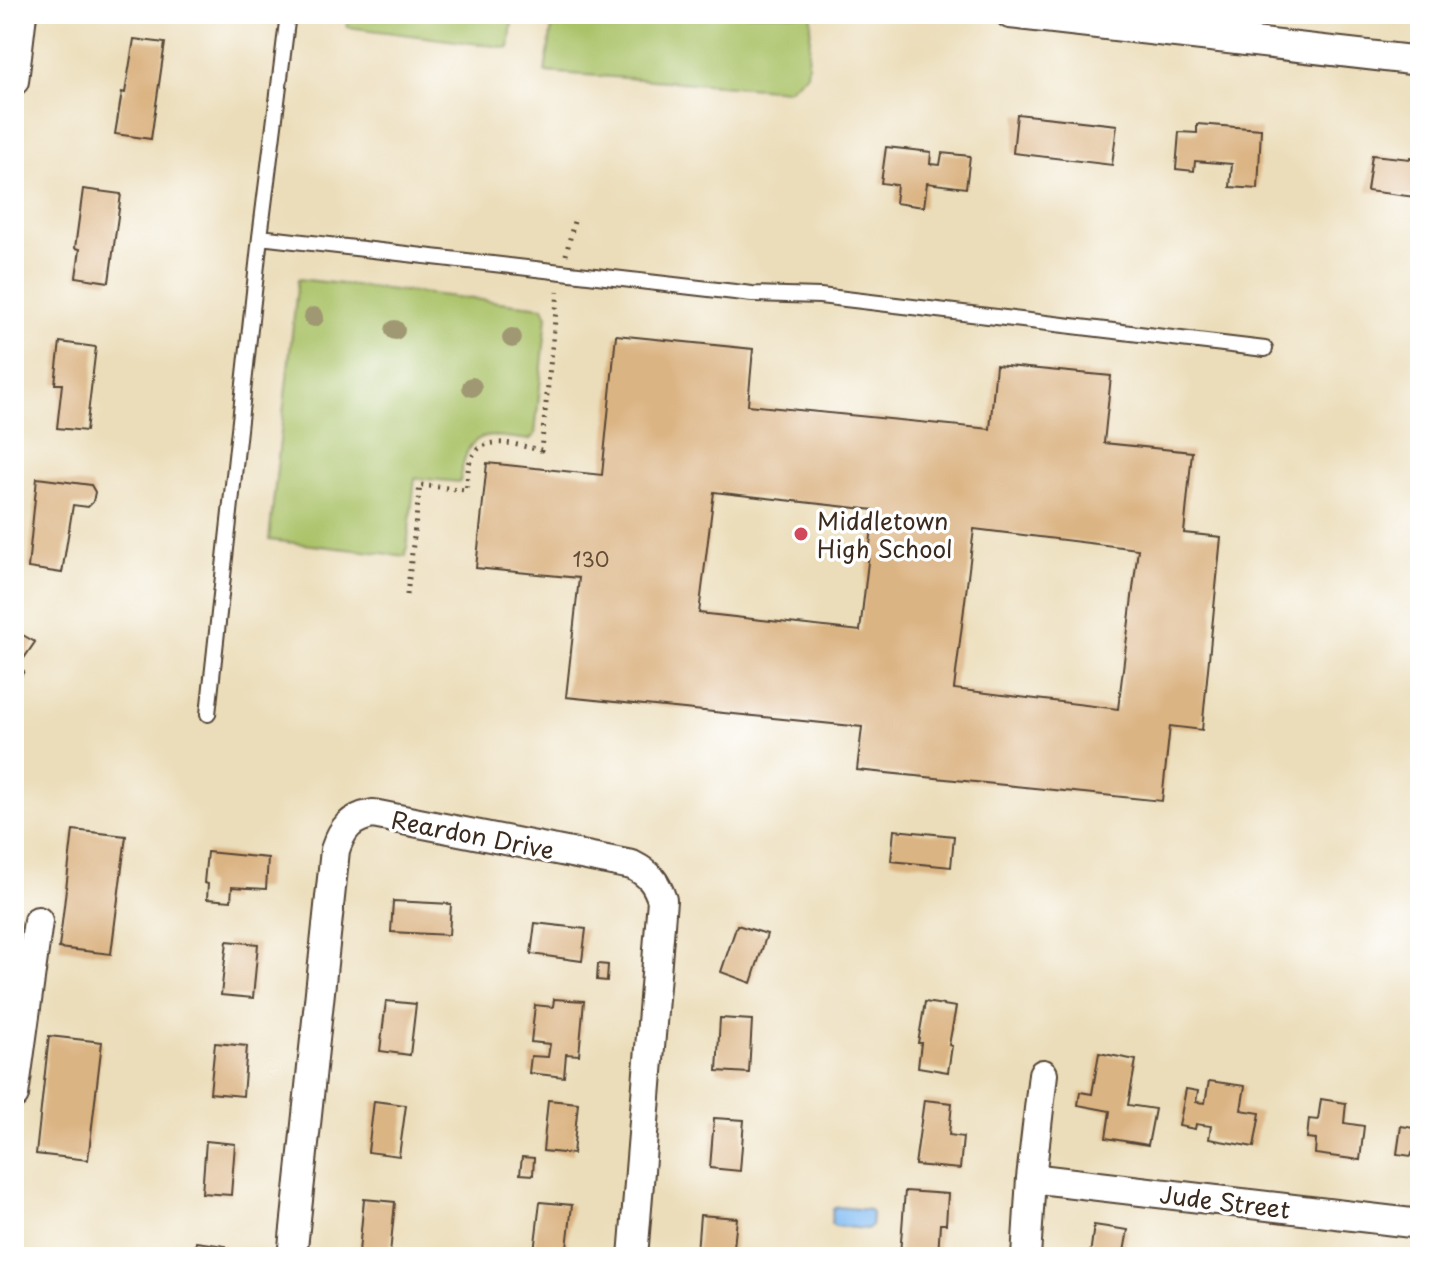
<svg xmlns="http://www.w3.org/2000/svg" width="1434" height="1271" viewBox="0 0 1434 1271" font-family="'Playpen Sans',sans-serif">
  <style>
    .green { fill: #aac268; stroke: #727643; stroke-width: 2 }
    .water { fill: #82bcf3; stroke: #5e7388; stroke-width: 2 }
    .building { fill: #dbb483; fill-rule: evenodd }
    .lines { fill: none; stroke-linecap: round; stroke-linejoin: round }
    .service-casing { stroke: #554535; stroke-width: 18 }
    .minor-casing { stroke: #554535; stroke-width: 32 }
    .path { stroke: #554535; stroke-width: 5; stroke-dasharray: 2 6; stroke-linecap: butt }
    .service { stroke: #fff; stroke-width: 14 }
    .minor { stroke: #fff; stroke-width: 28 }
    .tree { fill: #a09872 }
    .poi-dot { fill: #d1495b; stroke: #fff; stroke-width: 3 }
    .labels { text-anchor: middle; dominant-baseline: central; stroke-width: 7; stroke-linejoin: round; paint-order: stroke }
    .number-label { font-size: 20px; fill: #634c37 }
    .poi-label { font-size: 24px; fill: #3b2a1e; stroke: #fff; text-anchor: start }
    .street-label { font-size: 24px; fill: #3b2a1e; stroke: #fff }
  </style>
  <rect width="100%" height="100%" fill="#fff"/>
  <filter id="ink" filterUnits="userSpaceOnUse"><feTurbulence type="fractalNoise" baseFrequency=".0125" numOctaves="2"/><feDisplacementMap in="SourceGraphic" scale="16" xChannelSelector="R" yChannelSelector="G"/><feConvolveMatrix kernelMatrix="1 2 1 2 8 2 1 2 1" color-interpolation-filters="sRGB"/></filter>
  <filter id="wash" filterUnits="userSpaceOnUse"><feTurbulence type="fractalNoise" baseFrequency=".006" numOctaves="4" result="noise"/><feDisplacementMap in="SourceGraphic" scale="32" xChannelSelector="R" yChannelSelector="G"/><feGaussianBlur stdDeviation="1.8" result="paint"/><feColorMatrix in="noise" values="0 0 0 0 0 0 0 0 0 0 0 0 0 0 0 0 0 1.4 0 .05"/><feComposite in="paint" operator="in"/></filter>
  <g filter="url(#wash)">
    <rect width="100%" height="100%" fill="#ebddb9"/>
    <!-- green -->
    <path class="green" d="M349,14H513L509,48L347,27Z
      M554,14H812L807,74L787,90L545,72Z
      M298,279L543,307L547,316L535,435L529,440C482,434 467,428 460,482L415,478L406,556L269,540Z"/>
    <!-- water -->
    <path class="water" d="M837,1207L870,1210L872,1214L871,1226L867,1229L835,1226L831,1223L833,1209Z"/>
    <g id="blocks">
      <!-- building -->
      <path class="building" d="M134,39L165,43L151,139L115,134L122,92L125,93Z
        M1017,114L1117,125L1112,165L1013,153Z
        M1197,124L1261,129L1258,189L1230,187L1232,164L1195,161L1194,171L1176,169L1179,132L1197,133Z
        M886,147L931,152L930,164L940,165L942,153L970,156L966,188L927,183L924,207L895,203L897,185L881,183Z
        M1372,155L1410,159V157L1420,158V218H1414L1416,197L1367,191Z
        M83,189L121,194L109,282L76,277L80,249L75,248Z
        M616,335L753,349L748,405L990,429L996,365L1111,376L1104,443L1192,452L1184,533L1221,537L1202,730L1170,726L1162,801L857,770L862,727L566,697L579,578L476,568L487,463L602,475ZM714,492L874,510L860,631L699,613ZM974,529L1138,549L1118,709L954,689Z
        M60,342L96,347L86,431L57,428L62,384H55Z
        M37,478L91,485L95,492L93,502L88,507L73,505L62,573L28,568Z
        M14,630L35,642L18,667L24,671L14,689Z
        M73,830L126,836L111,954L59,948Z
        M894,830L954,836L951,867L891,861Z
        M207,852L268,858L266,889L232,887L231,901L207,899L208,884L204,883Z
        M393,901L451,904L449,935L391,932Z
        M535,923L586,929L582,961L531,954Z
        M737,925L767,934L751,983L721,972Z
        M227,941L258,944L253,998L221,995Z
        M598,964L608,965L607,981L597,980Z
        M554,999L584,1001L579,1055L566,1054L564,1077L529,1073L531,1056L548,1057L550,1044L531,1042L535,1005L553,1007Z
        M386,1001L416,1004L410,1055L380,1051Z
        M925,1002L956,1007L949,1045L952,1046L948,1072L918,1067L921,1043H918Z
        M720,1018L752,1020L749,1073L717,1071Z
        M49,1036L102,1042L88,1160L36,1154Z
        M215,1043L247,1046L243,1096L210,1093Z
        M1099,1053L1136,1060L1128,1105L1155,1109L1148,1145L1106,1138L1110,1111L1078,1105L1080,1092L1092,1094Z
        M1209,1081L1245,1086L1241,1110L1260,1113L1254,1147L1209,1139L1211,1126L1196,1124L1195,1129L1179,1126L1186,1089L1198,1091L1196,1102L1205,1103Z
        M1321,1099L1346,1103L1344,1123L1364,1126L1360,1160L1315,1154L1316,1139L1307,1138L1309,1119L1318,1120Z
        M548,1100L578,1103L573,1154L543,1151Z
        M924,1100L952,1103L949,1135L963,1137L960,1169L915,1165Z
        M374,1101L406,1105L399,1156L368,1152Z
        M714,1118L744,1120L740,1171L710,1168Z
        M1401,1126L1420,1129V1153L1412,1152L1411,1156L1397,1154Z
        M206,1141L235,1144L231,1195L202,1193Z
        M522,1157L534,1158L533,1175L520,1174Z
        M905,1191L948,1194L946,1224H940L938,1256L900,1254Z
        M364,1199L395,1202L390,1254L359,1252Z
        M540,1202L572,1205L566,1256L534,1252Z
        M700,1215L737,1218L733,1257H701V1253L697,1252Z
        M1094,1225L1128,1230L1123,1257H1083V1254L1090,1255Z
        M196,1242L226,1246L225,1257H194Z"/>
    </g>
  </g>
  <g filter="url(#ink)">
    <use href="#blocks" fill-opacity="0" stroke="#554535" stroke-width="2"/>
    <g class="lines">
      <defs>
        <path id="service" d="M260,237L752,294L820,296L1265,349
          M208,714L260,237L288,14"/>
        <path id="minor" d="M1010,14L1420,61
          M14,81L22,14
          M14,1095L38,921
          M1031,1178L1420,1224
          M292,1257L335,850C342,829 350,818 373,814L632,865C650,874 656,882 662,900L633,1257
          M1026,1257L1031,1178L1043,1074"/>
      </defs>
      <!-- service casing -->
      <use href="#service" class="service-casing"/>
      <!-- minor casing -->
      <use href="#minor" class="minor-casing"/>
      <!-- path -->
      <path class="path" d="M566,255L575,217
        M407,595L420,485L466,490C468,481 467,467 471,459C482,432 519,446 541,450L558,292"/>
      <!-- service -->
      <use href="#service" class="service"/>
      <!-- minor -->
      <use href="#minor" class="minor"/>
    </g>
    <!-- trees -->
    <g class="tree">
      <circle cx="314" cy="317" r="10"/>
      <circle cx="395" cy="330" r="10"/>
      <circle cx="512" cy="338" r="10"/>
      <circle cx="472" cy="387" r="10"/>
    </g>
  </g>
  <!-- markers -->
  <circle class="poi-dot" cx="801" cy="534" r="8"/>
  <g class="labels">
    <!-- number labels -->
    <g class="number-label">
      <text x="591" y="559">130</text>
    </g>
    <!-- poi labels -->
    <g class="poi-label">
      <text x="817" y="520">Middletown<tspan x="817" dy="28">High School</tspan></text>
    </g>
    <!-- street labels -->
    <g class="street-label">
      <text transform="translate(473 834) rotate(11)">Reardon Drive</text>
      <text transform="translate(1225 1201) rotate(7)">Jude Street</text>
    </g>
  </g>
  <!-- margin -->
  <rect width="1434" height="1271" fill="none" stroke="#fff" stroke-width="48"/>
</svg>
